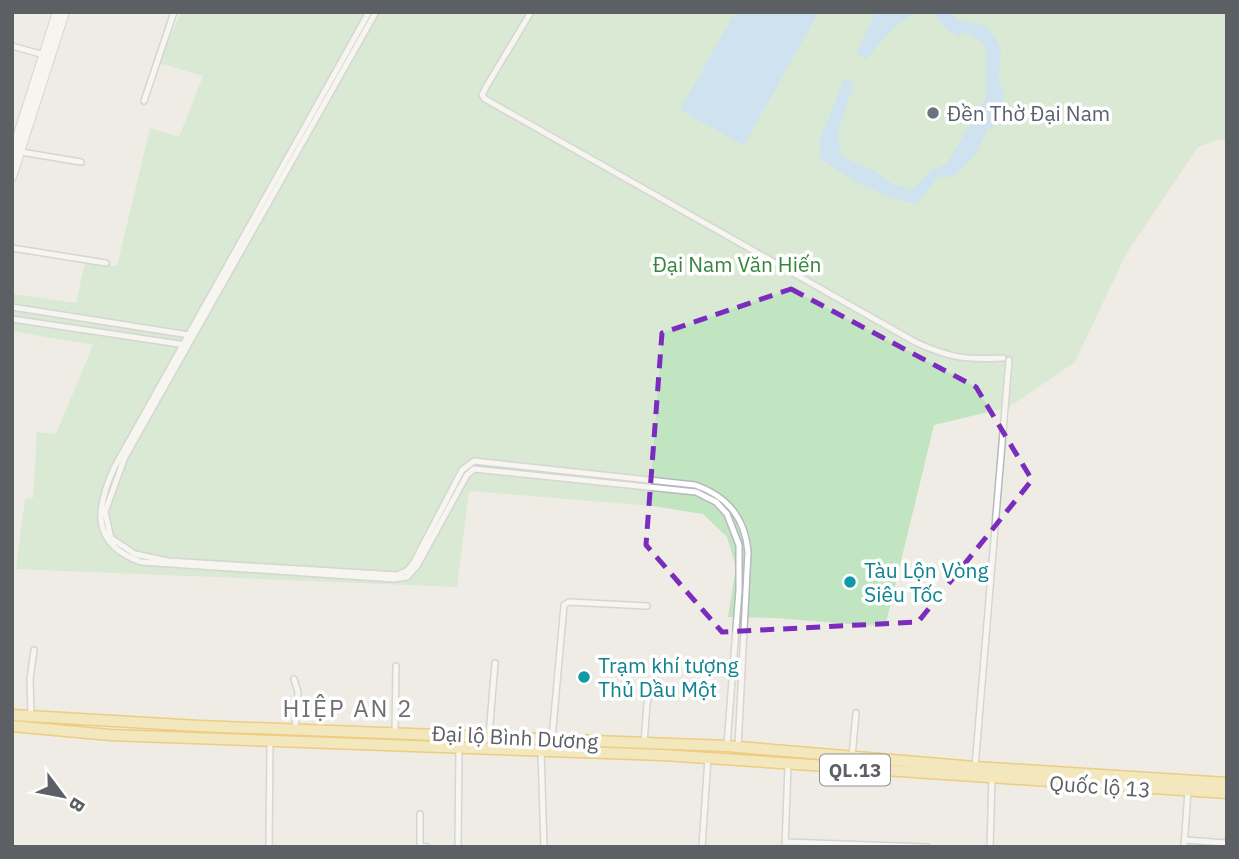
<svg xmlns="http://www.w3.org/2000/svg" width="1239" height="859" viewBox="0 0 1239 859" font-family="'IBM Plex Sans',sans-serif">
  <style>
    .green { fill: #c1e4c1 }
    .water { fill: #a6d5fc }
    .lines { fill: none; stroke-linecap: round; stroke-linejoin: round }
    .street-casing { stroke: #b6b9bd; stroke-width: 8 }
    .secondary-casing { stroke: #b5b8bd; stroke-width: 10 }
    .highway-casing { stroke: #e8a609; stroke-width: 13 }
    .street { stroke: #fff; stroke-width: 5 }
    .secondary { stroke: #fff; stroke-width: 8 }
    .highway { stroke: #f9e08f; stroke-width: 10 }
    .marked { fill: none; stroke: #7b2cbf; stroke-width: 5; stroke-dasharray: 14 9; stroke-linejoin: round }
    .worship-dot { fill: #6b7280; stroke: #fff; stroke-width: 2.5 }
    .culture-dot { fill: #0f9aa8; stroke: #fff; stroke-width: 2.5 }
    .labels { text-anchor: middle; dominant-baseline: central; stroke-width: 7; stroke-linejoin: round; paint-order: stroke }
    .shield { fill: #fff; stroke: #8d8f92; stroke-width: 2 }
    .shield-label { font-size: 19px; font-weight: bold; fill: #5c5f64 }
    .worship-label { font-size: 21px; fill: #5b616d; stroke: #fff; text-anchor: start }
    .park-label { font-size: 21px; fill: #39853e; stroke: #fff }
    .culture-label { font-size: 21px; fill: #0d838f; stroke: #fff; text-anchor: start }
    .street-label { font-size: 21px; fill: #5c5f64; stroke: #fff }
    .quarter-label { font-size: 24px; letter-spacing: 2px; fill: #6d7176; stroke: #fff }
  </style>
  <rect width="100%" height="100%" fill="#eeece4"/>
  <!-- green -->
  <path class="green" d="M181,12H1227V141L1220,139L1198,147L1126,254L1075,362L1009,407L934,425L885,627L776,618L728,617L736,567L727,537L703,514L653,506L469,491L457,587L16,569L25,499L33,498L37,432L56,434L93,345L12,331V294L76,303L85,262L117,266L150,128L179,137L203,76L159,63Z"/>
  <!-- water -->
  <path class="water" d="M735,12H819L744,145L680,110Z
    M876,12H919L897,24L866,59L856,53Z
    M933,12H950L955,19L989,27L988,31C1005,45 1001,55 999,74C998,81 1003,88 1004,96L993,120L994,130L988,128L978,151L960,171L950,177H938L917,203C899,205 833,172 821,158L819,141L845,78L854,83L838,131L841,156L880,174L892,184L912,190L929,172L947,163L986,98V54L983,43L964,32L959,37L945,28Z"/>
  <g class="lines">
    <defs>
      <path id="street" d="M369,12L114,468C95,510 91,544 141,562L394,579L407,577L417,566L467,475L474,469L696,492L716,502L727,514L739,545V590L727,745
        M376,12L125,457L105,512L111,538L135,554L168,561L397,575L408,570L414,562L462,470L474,461L695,485C727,496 745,517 748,552L738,747
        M531,12L486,87L482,95L485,99L917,343C951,358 966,360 1003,358
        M12,46L44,55
        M144,101L174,12
        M21,152L81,162
        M12,248L106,263
        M12,307L189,335
        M12,319L186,345
        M294,679L298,692L295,729
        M31,716L30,679L34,650
        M395,732L396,666
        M489,735L495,663
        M552,738L564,605L569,602L647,606
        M644,743L647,704L654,676
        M541,751L544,847
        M852,756L856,713
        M975,767L1009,360
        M420,814V843L421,846L427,847
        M1185,840L1227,843
        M785,842L927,847
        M269,847L270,742
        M458,847L459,746
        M702,847L708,758
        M785,847L788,765
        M990,847L992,778
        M1184,847L1188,791"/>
      <path id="secondary" d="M12,153L57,12
        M12,177L65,12"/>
      <path id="highway" d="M12,715L199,726L727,746L975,767L1227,783
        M12,726L110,735L663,755L1227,793"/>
    </defs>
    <!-- street casing -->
    <use href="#street" class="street-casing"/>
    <!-- secondary casing -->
    <use href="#secondary" class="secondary-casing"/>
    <!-- highway casing -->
    <use href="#highway" class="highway-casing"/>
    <!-- street -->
    <use href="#street" class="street"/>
    <!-- secondary -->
    <use href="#secondary" class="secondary"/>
    <!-- highway -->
    <use href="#highway" class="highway"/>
  </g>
  <!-- marked area -->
  <path d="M0 0H1239V859H0ZM791,289L976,387L1032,480L918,622L722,632L646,545L662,333Z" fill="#eeece4" fill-opacity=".55" fill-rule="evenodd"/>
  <path class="marked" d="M791,289L976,387L1032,480L918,622L722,632L646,545L662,333Z"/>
  <!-- markers -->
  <circle class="worship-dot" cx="933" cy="113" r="7"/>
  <g class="culture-dot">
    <circle cx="850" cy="582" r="7"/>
    <circle cx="584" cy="677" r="7"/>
  </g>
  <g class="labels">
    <!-- shield labels -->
    <rect class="shield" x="820" y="754.5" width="70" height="31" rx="5"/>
    <g class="shield-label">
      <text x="855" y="770">QL.13</text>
    </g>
    <!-- worship labels -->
    <g class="worship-label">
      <text x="947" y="113">Đền Thờ Đại Nam</text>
    </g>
    <!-- park labels -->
    <g class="park-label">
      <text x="737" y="264">Đại Nam Văn Hiến</text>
    </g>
    <!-- culture labels -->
    <g class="culture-label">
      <text x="864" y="570">Tàu Lộn Vòng<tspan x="864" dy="24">Siêu Tốc</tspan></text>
      <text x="598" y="665">Trạm khí tượng<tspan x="598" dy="24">Thủ Dầu Một</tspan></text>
    </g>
    <!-- street labels -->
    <g class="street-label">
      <text transform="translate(515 737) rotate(3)">Đại lộ Bình Dương</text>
      <text transform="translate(1100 786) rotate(4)">Quốc lộ 13</text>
    </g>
    <!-- quarter labels -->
    <g class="quarter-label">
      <text x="348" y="708">HIỆP AN 2</text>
    </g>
  </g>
  <!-- border -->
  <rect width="1239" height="859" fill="none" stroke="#5c5f64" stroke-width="28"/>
  <!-- north arrow -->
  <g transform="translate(63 796) rotate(122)" stroke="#ffffff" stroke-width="5" paint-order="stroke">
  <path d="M0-5L12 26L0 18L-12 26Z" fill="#5c5f64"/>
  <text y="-10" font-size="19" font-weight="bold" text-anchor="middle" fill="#5c5f64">B</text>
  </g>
</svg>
